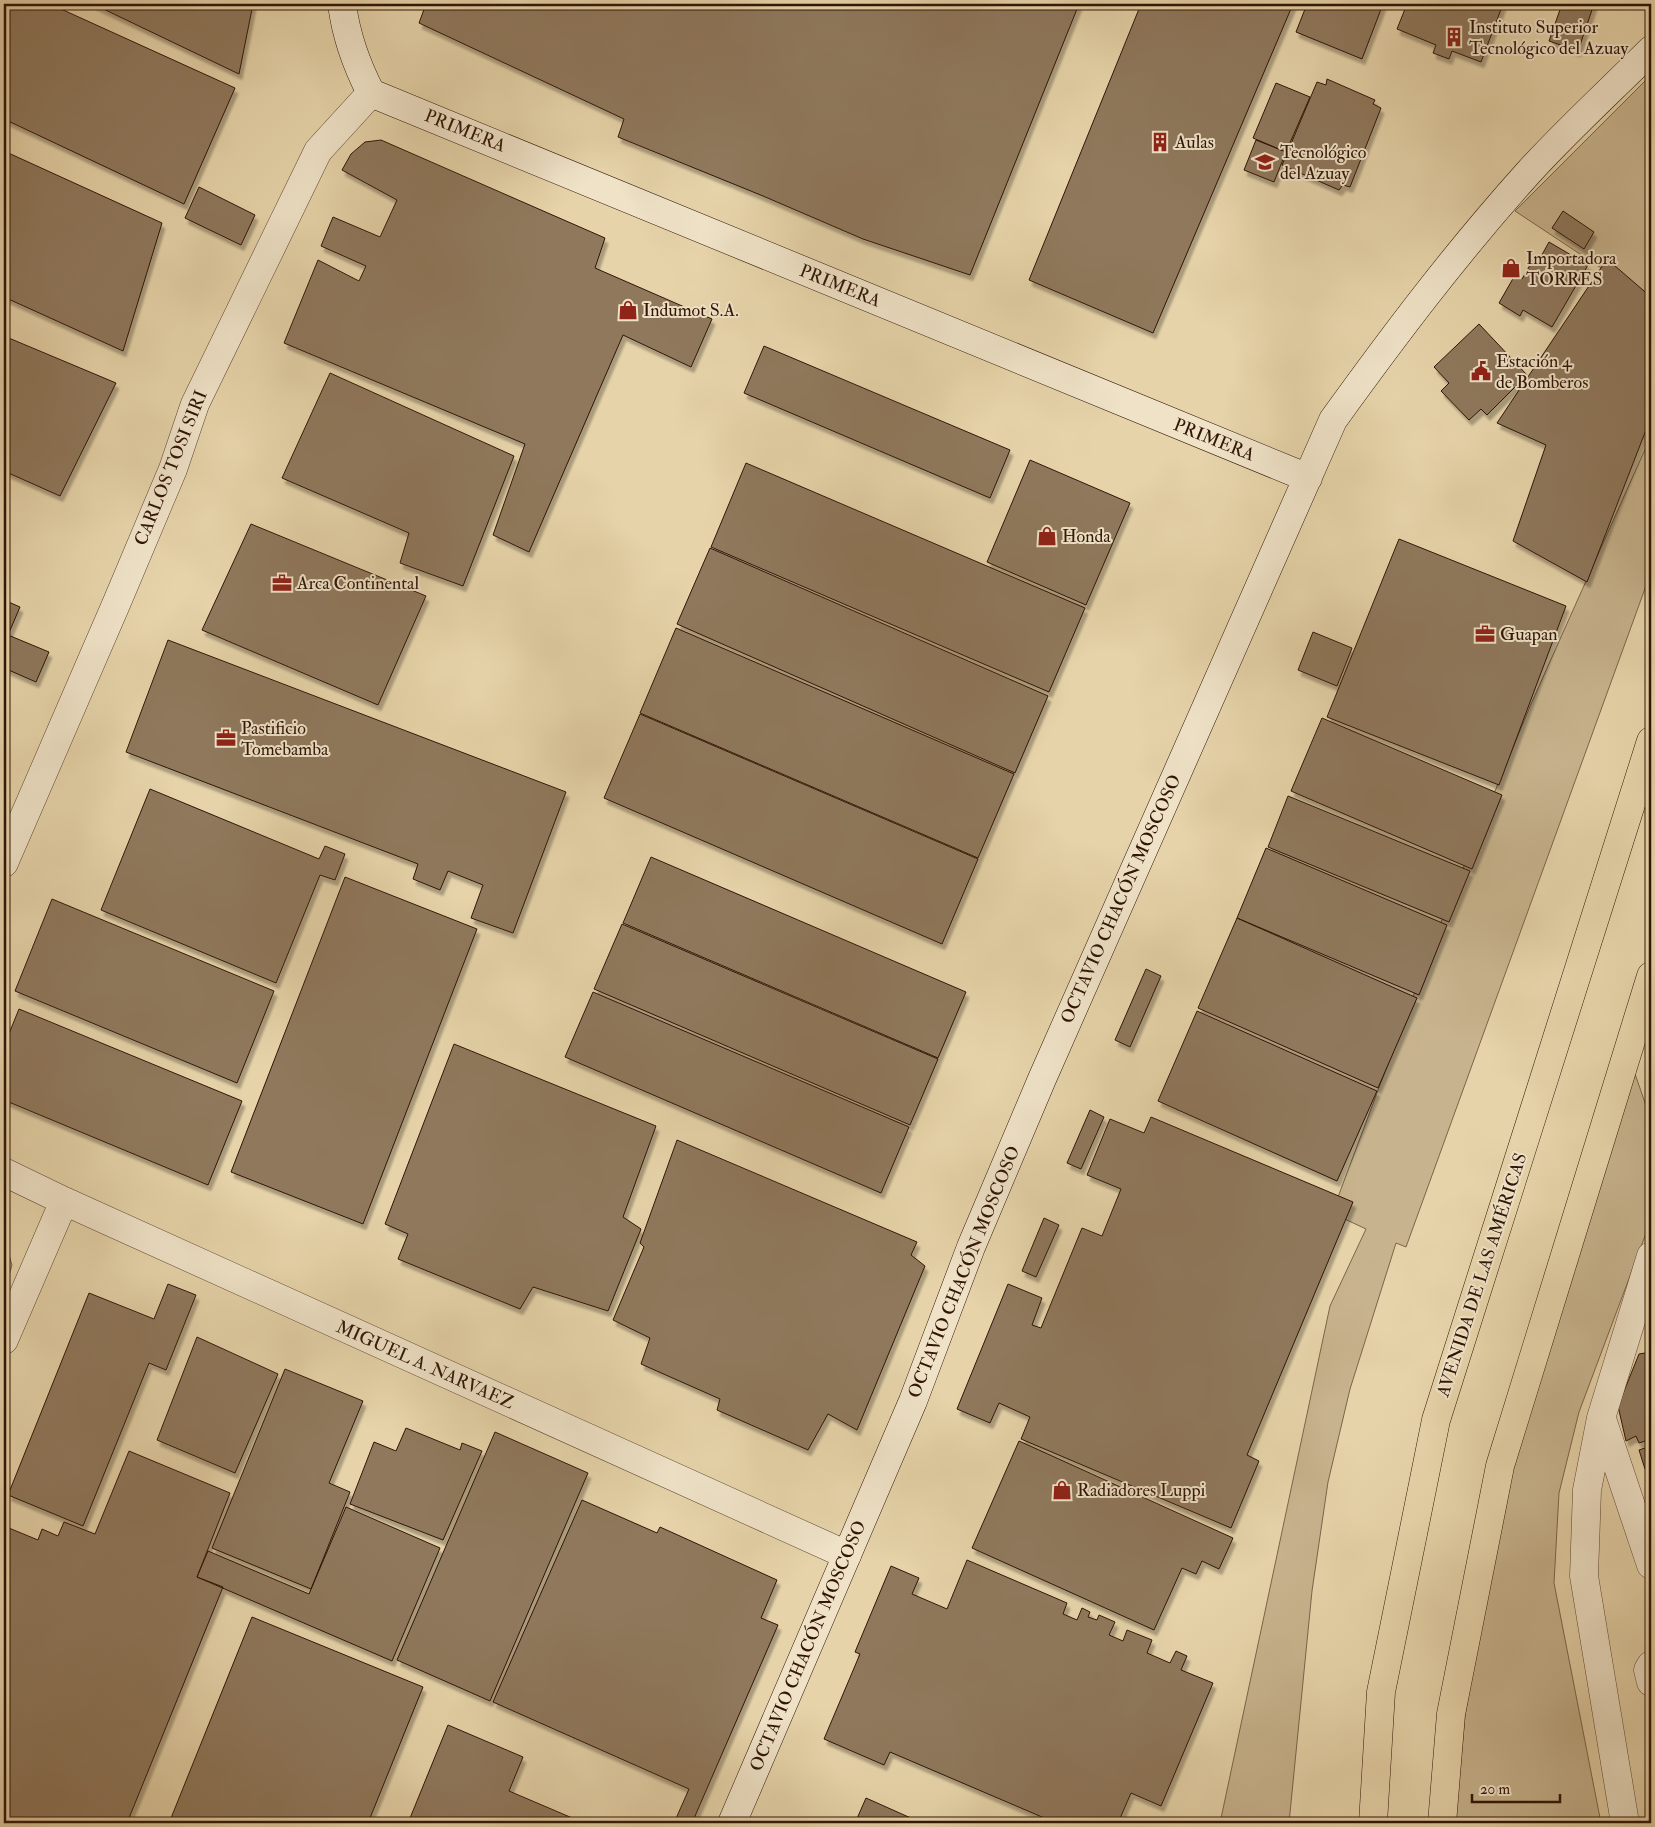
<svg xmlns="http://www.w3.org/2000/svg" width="1655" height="1827" viewBox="0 0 1655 1827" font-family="'IM FELL Double Pica',serif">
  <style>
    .green { fill: #c7b38d; stroke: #7c644a }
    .building { fill: #8f785b; stroke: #301507; filter: url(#shadow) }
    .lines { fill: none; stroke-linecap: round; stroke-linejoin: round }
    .street-casing { stroke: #5e4430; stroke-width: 29 }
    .secondary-casing { stroke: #301507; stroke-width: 29 }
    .primary-casing { stroke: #301507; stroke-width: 29 }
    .street { stroke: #efe2c7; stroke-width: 28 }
    .secondary { stroke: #efe2c7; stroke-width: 28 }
    .primary { stroke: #e6d3a9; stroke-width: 28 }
    .labels { text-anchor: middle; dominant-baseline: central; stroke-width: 4; stroke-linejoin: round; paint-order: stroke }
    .poi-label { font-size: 18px; fill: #301507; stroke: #efe2c7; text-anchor: start }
    .street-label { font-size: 18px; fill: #301507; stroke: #efe2c7 }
  </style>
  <defs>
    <filter id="shadow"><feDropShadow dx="3" dy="5.5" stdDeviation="1" flood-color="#0004"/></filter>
  </defs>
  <rect width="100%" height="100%" fill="#e6d3a9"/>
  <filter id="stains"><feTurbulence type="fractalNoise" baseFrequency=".004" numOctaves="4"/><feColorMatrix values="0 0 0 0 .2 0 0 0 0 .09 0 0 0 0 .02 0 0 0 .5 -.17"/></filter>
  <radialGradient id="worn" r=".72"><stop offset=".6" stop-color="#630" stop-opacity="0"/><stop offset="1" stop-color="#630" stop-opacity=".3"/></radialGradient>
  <!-- green -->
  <path class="green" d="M1651,75V301L1515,211Z
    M1651,436V572L1406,1247L1396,1243L1350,1389L1328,1482L1312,1591L1289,1823H1220L1330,1306L1366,1229L1332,1213L1443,917L1531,704Z
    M1634,1071L1651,1120V1220L1579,1412L1559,1493L1554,1583L1601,1823H1455L1465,1715L1508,1467Z
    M4,1239L12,1265L6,1286L4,1285Z"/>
  <!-- building -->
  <path class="building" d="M4,4H50L235,88L184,204L4,119Z
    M93,4H253L239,74Z
    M426,4H1079L970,275L863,239L763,196L618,137L624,119L419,23Z
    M1141,4H1293L1153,333L1029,280Z
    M1307,4H1383L1362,59L1296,32Z
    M1407,4H1503L1481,62L1452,51L1449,59L1433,53L1436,45L1397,29Z
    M1562,4H1594L1578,51L1549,41Z
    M1327,79L1375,100L1373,104L1381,108L1350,187L1343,185L1339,190L1282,165L1317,82L1326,85Z
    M1276,83L1310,97L1286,152L1253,138Z
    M381,140L605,238L595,268L712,319L691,367L623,335L529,552L493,535L525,444L284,343L318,260L359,281L366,266L321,246L333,217L380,237L397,200L342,170L351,154L365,142Z
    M1256,140L1286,152L1274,182L1244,170Z
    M4,151L162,223L123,351L4,297Z
    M199,187L255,215L241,245L185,218Z
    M1563,211L1594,232L1584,249L1552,228Z
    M1549,242L1588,265L1552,327L1523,310L1520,316L1499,303L1515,275L1522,279L1533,260L1538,262Z
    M1607,259L1651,297V417L1587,582L1513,541L1546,445L1497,423Z
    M1479,324L1527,375L1487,415L1481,409L1469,420L1441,391L1449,383L1434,367Z
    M4,336L116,383L60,496L4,471Z
    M764,346L1010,450L990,498L744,393Z
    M330,373L514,456L463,586L400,563L409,533L282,478Z
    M1030,460L1130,503L1086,605L987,562Z
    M746,463L1085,608L1049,692L711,547Z
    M251,524L426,596L378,705L202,630Z
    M1399,539L1566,606L1499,785L1327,717Z
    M710,548L1048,696L1015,773L677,624Z
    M4,600L20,607L8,635L49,652L36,682L4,668Z
    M676,628L1014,774L978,858L640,713Z
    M1313,632L1352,648L1337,686L1298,670Z
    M168,640L566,792L513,933L471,918L483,885L448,871L440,890L413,879L418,864L126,752Z
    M640,714L978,859L942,944L604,798Z
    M1322,718L1502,795L1472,869L1291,791Z
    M150,789L319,859L325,846L345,854L335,880L320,875L276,983L101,910Z
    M1288,796L1470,871L1449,922L1268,847Z
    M1266,848L1447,925L1419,995L1237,918Z
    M651,857L966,992L938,1058L623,923Z
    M345,877L477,929L363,1224L231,1172Z
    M52,899L274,991L237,1083L15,991Z
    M1237,918L1417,998L1378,1088L1198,1008Z
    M622,924L938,1059L910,1125L594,989Z
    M1146,969L1161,976L1130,1047L1115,1040Z
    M593,992L909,1127L881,1193L565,1057Z
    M19,1009L242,1101L208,1185L4,1100V1046Z
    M1197,1011L1377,1091L1337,1181L1158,1101Z
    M454,1044L656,1126L623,1217L641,1229L608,1311L533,1287L520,1309L398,1259L408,1234L385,1224Z
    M1090,1110L1104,1117L1081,1169L1067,1163Z
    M1151,1117L1353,1202L1247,1455L1259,1461L1231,1528L1021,1439L1030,1417L999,1403L990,1423L957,1409L1008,1284L1042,1298L1032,1325L1041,1328L1082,1228L1102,1236L1121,1189L1087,1175L1110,1119L1144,1133Z
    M677,1140L917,1242L911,1255L925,1266L857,1430L828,1414L808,1450L717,1410L720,1399L641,1364L650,1338L613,1320L644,1247L640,1243Z
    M1044,1218L1059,1225L1036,1277L1022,1271Z
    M168,1284L196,1295L166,1370L149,1363L83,1526L8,1495L89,1293L154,1319Z
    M1651,1321V1337L1645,1324Z
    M197,1337L278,1374L235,1473L157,1440Z
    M1651,1352V1439L1639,1443L1636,1436L1626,1441L1618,1406L1639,1354Z
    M285,1369L363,1401L329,1483L350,1492L311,1589L212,1548Z
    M406,1428L460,1450L462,1443L482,1451L443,1540L350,1504L374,1442L396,1451Z
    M495,1432L588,1473L490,1701L397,1660Z
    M1019,1441L1233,1538L1219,1569L1202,1561L1196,1574L1182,1568L1154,1630L972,1548Z
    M1651,1446V1467L1645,1469L1639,1450Z
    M129,1451L230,1493L197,1577L223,1587L127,1823H4V1526L38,1540L42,1529L58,1536L64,1522L95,1534Z
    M582,1500L657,1533L660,1527L777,1580L761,1618L778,1625L692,1823H674L689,1789L493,1702Z
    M346,1507L440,1548L392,1661L197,1577L208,1551L309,1594Z
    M967,1560L1067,1603L1063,1614L1077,1620L1082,1608L1090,1612L1088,1617L1097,1620L1099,1615L1115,1622L1109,1635L1123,1641L1127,1630L1152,1640L1147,1653L1170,1663L1176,1651L1187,1656L1181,1670L1213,1683L1161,1806L1131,1793L1118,1823H1056L890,1752L884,1765L824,1739L860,1654L855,1652L891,1566L919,1578L912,1594L947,1609Z
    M252,1617L423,1687L368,1823H169Z
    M448,1725L523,1757L509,1791L584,1823H408Z
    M866,1798L922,1823H855Z"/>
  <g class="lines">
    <defs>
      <path id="street" d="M4,863L117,602L173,469L195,404L318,151L371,93
        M4,1172L64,1201L847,1555
        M4,1340L64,1201
        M1602,1419L1651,1565
        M1651,1665L1648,1670L1651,1682
        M1625,1823L1584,1576L1587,1490L1601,1418L1651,1256"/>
      <path id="secondary" d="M342,4C346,36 356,64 371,93L1308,478
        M732,1823L913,1401L971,1247L1042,1079L1333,420C1395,334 1457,252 1528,173C1567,130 1610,91 1651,50"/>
      <path id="primary" d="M1373,1823L1381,1692L1436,1420L1651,741
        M1442,1823L1451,1714L1500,1466L1651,976"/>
    </defs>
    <!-- street casing -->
    <use href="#street" class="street-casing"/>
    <!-- secondary casing -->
    <use href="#secondary" class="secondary-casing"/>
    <!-- primary casing -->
    <use href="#primary" class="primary-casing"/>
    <!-- street -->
    <use href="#street" class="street"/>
    <!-- secondary -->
    <use href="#secondary" class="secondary"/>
    <!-- primary -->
    <use href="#primary" class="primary"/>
  </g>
  <!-- icons -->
  <defs>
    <symbol id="building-bare" viewBox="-9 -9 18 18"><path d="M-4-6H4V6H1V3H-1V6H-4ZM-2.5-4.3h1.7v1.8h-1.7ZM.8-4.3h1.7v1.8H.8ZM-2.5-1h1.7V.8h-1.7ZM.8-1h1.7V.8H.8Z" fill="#8f2418" stroke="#efe2c7" stroke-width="2.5" paint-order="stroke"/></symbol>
    <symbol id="university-bare" viewBox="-9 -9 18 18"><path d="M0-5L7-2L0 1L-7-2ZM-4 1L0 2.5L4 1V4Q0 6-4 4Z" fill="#8f2418" stroke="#efe2c7" stroke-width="2.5" paint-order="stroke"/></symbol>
    <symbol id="shop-bare" viewBox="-9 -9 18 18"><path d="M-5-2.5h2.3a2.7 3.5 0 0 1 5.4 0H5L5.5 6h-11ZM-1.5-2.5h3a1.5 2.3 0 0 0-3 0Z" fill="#8f2418" stroke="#efe2c7" stroke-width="2.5" paint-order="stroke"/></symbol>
    <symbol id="civic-bare" viewBox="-9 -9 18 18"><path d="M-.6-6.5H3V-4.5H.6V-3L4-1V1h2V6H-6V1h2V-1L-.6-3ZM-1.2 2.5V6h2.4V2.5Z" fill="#8f2418" stroke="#efe2c7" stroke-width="2.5" paint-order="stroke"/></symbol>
    <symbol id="office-bare" viewBox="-9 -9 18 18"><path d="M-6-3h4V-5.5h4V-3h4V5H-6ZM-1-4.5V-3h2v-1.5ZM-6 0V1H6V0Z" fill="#8f2418" stroke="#efe2c7" stroke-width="2.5" paint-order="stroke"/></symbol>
  </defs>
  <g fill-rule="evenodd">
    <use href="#building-bare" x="1440" y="23" width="28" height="28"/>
    <use href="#building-bare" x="1146" y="128" width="28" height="28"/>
    <use href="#university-bare" x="1251" y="148" width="28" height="28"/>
    <use href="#shop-bare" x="1497" y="254" width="28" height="28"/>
    <use href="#shop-bare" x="614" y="296" width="28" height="28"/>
    <use href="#civic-bare" x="1467" y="357" width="28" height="28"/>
    <use href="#shop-bare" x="1033" y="522" width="28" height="28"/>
    <use href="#office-bare" x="268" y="569" width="28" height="28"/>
    <use href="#office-bare" x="1471" y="620" width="28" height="28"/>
    <use href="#office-bare" x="212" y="724" width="28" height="28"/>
    <use href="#shop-bare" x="1048" y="1476" width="28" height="28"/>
  </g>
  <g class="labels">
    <!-- poi labels -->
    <g class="poi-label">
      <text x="1469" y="27">Instituto Superior<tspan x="1469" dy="21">Tecnológico del Azuay</tspan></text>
      <text x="1175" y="142">Aulas</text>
      <text x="1280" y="152">Tecnológico<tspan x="1280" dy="21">del Azuay</tspan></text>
      <text x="1526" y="258">Importadora<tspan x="1526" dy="21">TORRES</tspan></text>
      <text x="643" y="310">Indumot S.A.</text>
      <text x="1496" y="361">Estación 4<tspan x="1496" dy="21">de Bomberos</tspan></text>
      <text x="1062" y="536">Honda</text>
      <text x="297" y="583">Arca Continental</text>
      <text x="1500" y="634">Guapan</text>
      <text x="241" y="728">Pastificio<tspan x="241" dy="21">Tomebamba</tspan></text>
      <text x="1077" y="1490">Radiadores Luppi</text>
    </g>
    <!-- street labels -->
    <g class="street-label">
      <text transform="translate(465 131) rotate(22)">PRIMERA</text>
      <text transform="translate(840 286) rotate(22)">PRIMERA</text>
      <text transform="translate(1214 440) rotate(22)">PRIMERA</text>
      <text transform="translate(171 468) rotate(-68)">CARLOS TOSI SIRI</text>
      <text transform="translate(1121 899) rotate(-66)">OCTAVIO CHACÓN MOSCOSO</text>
      <text transform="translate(964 1272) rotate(-68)">OCTAVIO CHACÓN MOSCOSO</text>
      <text transform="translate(1482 1275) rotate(-72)">AVENIDA DE LAS AMÉRICAS</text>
      <text transform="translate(425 1365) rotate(24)">MIGUEL A. NARVAEZ</text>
      <text transform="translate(808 1646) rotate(-67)">OCTAVIO CHACÓN MOSCOSO</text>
    </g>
  </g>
  <!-- margin -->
  <rect width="1655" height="1827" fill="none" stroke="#e6d3a9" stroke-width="20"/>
  <rect x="5" y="5" width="1645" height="1817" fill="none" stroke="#301507" stroke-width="2.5"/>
  <rect x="10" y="10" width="1635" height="1807" fill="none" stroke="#301507"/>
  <!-- scale -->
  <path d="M1472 1794v8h88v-8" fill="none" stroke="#301507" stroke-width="2.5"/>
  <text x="1480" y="1794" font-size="15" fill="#301507" stroke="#efe2c7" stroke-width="4" paint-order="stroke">20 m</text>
  <rect width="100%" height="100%" filter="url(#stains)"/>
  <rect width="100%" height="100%" fill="url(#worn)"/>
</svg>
